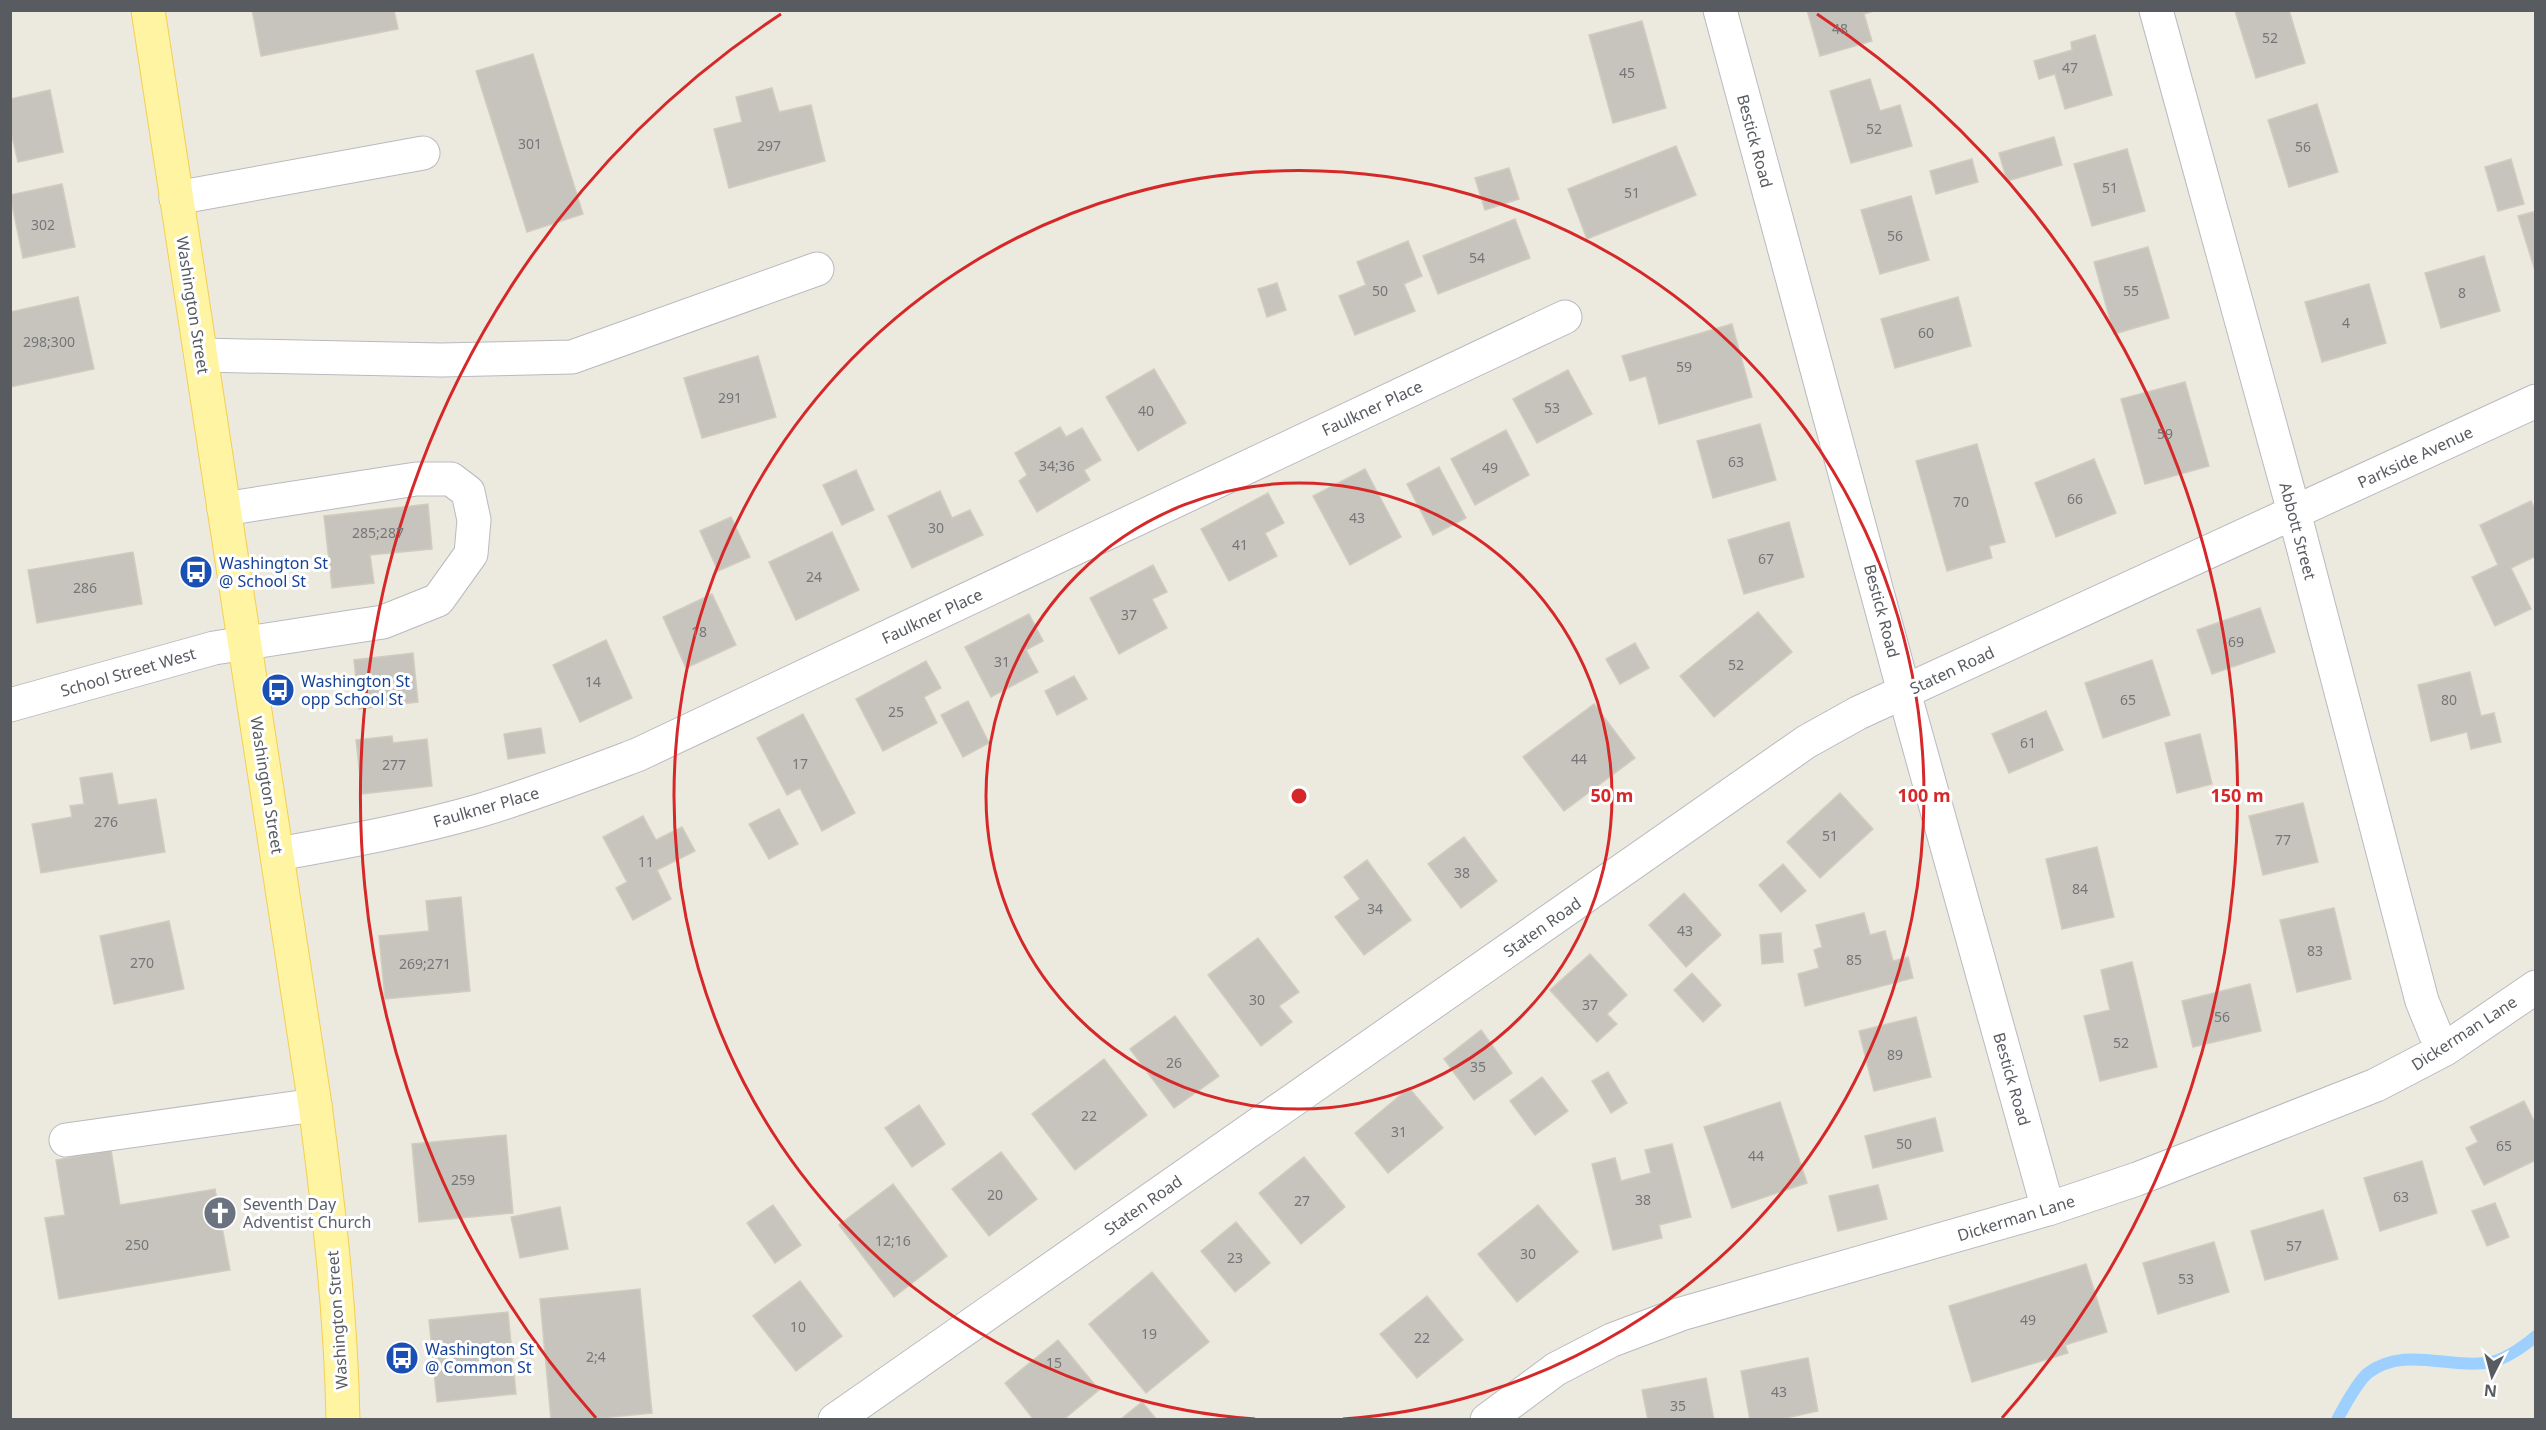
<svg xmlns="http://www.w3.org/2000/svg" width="2546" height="1430" viewBox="0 0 2546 1430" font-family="'Noto Sans',sans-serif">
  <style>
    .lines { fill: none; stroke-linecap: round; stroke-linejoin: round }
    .stream { stroke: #9dd0ff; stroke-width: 12 }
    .building { fill: #c7c4bd; stroke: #d1ccbe; stroke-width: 1.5 }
    .minor-casing { stroke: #b8babf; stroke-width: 35 }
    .major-casing { stroke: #f5ce50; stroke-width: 35 }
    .minor { stroke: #fff; stroke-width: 33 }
    .major { stroke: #fff4a2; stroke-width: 33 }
    .ring { fill: none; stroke: #d62828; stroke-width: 3 }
    .labels { text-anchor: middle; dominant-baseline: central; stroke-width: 6; stroke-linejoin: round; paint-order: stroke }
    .number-label { font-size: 14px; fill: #747678 }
    .street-label { font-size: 16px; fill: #585c61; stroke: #fff }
    .transit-label { font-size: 16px; fill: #164399; stroke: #fff; text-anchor: start }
    .worship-label { font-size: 16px; fill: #5b616d; stroke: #fff; text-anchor: start }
    .centre { fill: #d62828; stroke: #fff; stroke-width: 3 }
    .ring-label { font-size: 18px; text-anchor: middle; font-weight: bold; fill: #d62828; stroke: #fff; stroke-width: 6; stroke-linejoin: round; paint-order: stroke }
  </style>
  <rect width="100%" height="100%" fill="#eceadf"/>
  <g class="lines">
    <!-- stream -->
    <path class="stream" d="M2337,1420C2344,1407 2357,1382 2368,1373C2404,1345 2451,1370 2491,1362C2508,1358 2523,1347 2536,1336"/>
  </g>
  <!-- building -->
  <path class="building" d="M252,10H394L398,29L261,56Z
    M1807,10H1877L1864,14L1872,41L1820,56Z
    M2289,10L2305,63L2256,78L2235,11Z
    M1642,21L1666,108L1613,123L1589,35Z
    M2095,35L2112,95L2065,109L2055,74L2039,79L2034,61L2072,50L2071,42Z
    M533,54L583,214L527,232L476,71Z
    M1870,79L1880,111L1900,105L1912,146L1851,163L1830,91Z
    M772,88L779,112L811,105L825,161L729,188L714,129L742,122L736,97Z
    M50,90L63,152L18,162L10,128V99Z
    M2317,104L2338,172L2289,187L2268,120Z
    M2054,137L2062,165L2007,181L1999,153Z
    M1676,146L1696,195L1587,239L1568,189Z
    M2127,149L2145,211L2092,226L2074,164Z
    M1972,159L1978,182L1936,194L1930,171Z
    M2511,159L2524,204L2498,211L2485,167Z
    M1509,168L1519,199L1485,210L1475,178Z
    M62,184L75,247L23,258L10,195Z
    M1911,196L1929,260L1880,274L1861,210Z
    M2536,211V274L2518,216Z
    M1515,219L1530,258L1438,294L1423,256Z
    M1408,241L1422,276L1404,284L1415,311L1355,335L1339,296L1366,285L1357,262Z
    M2148,247L2169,318L2114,334L2094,262Z
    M2484,256L2500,311L2441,328L2425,273Z
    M1277,283L1286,310L1267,317L1258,289Z
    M2369,284L2386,343L2322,362L2305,302Z
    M78,297L94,369L10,387V312Z
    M1958,297L1971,346L1895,368L1881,319Z
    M1732,324L1752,397L1659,424L1646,376L1630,381L1622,356Z
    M758,356L776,417L702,438L684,378Z
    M1154,369L1186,423L1138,451L1106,397Z
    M1568,370L1592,414L1537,443L1513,399Z
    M2185,382L2209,466L2145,484L2121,399Z
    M1760,424L1776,480L1713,498L1697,441Z
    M1060,427L1066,437L1082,428L1101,460L1084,470L1090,480L1037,512L1019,481L1027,475L1015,453Z
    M1506,430L1529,475L1475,505L1451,459Z
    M1977,444L2005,542L1989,546L1992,558L1947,571L1916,461Z
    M2094,459L2116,513L2056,537L2035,483Z
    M1439,467L1466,518L1433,535L1407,484Z
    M1365,469L1401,537L1350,565L1313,496Z
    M856,470L874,510L842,525L823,485Z
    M940,491L952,518L970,510L983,535L912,568L888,516Z
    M1268,493L1284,523L1265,533L1277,556L1229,581L1201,529Z
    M2531,501L2536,511V556L2511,568L2531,609L2495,626L2472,577L2498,565L2480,525Z
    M428,504L432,549L370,555L374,583L332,588L324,516Z
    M731,517L750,557L718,571L700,531Z
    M1789,522L1804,577L1744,594L1728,540Z
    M832,532L859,590L796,620L769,562Z
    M133,552L142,604L37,623L28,570Z
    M1153,565L1167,592L1152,599L1167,628L1119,654L1090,598Z
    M712,594L736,645L686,668L663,617Z
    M2260,608L2275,652L2212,674L2197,630Z
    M1758,612L1792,652L1714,717L1680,676Z
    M1029,614L1043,641L1026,650L1038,672L991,697L965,647Z
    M606,640L632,698L580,722L553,665Z
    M1635,643L1649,668L1620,684L1606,659Z
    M413,653L418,702L359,709L354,660Z
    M2152,660L2170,715L2103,738L2085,683Z
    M926,661L941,688L924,697L937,723L883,751L856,699Z
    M2470,672L2481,716L2494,713L2501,742L2471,749L2467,732L2431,741L2418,685Z
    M1074,676L1087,699L1057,715L1045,691Z
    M968,701L989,743L963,757L941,715Z
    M1594,704L1635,758L1564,811L1523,757Z
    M2046,711L2063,750L2009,773L1992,734Z
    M803,714L855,813L822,831L800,788L787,795L757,738Z
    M541,728L545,753L508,759L504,734Z
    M2200,734L2212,784L2177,793L2165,743Z
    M392,736L393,743L427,739L432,786L362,794L356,740Z
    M112,773L118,805L156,799L165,852L41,873L32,824L72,817L70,806L84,804L80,778Z
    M1840,793L1873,829L1820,878L1787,842Z
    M2303,803L2318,862L2263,875L2249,816Z
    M779,809L798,844L769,859L749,824Z
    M643,816L656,840L682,827L695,851L657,870L671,899L633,920L616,888L627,882L603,837Z
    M1464,837L1497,881L1461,908L1428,864Z
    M2097,847L2114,917L2062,929L2046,859Z
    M1367,860L1411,920L1364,955L1335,917L1360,899L1344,877Z
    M1783,864L1806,891L1781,912L1759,885Z
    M1684,893L1721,935L1686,967L1649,925Z
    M461,897L470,991L385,999L379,936L429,931L426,901Z
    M2334,908L2351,979L2297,992L2280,920Z
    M1864,913L1870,935L1885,931L1893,961L1908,957L1913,978L1805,1006L1798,974L1819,968L1814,950L1822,947L1816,925Z
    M169,921L184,989L114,1004L100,936Z
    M1781,933L1783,962L1762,964L1760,935Z
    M1258,938L1299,992L1279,1006L1292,1022L1261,1046L1208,975Z
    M1590,954L1627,995L1607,1014L1617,1024L1597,1042L1550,990Z
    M2132,962L2157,1067L2100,1081L2084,1016L2110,1010L2101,970Z
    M1692,973L1721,1005L1703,1022L1674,990Z
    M2250,984L2261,1031L2193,1047L2182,1001Z
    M1175,1016L1219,1076L1174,1108L1130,1049Z
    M1916,1017L1931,1077L1874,1091L1859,1031Z
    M1481,1030L1512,1073L1474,1100L1444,1059Z
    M1104,1059L1147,1115L1075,1170L1032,1114Z
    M1608,1072L1627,1103L1611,1113L1592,1081Z
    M1542,1077L1568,1111L1535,1135L1510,1101Z
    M1409,1088L1443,1128L1388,1173L1355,1133Z
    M2524,1101L2536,1125V1160L2484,1185L2466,1148L2478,1142L2470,1127Z
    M1780,1102L1807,1183L1732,1208L1704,1127Z
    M919,1105L945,1144L912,1167L885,1128Z
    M1935,1118L1943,1151L1873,1168L1865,1136Z
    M506,1135L513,1213L419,1222L412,1144Z
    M1672,1144L1691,1217L1659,1225L1662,1238L1613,1250L1592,1164L1615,1158L1621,1181L1651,1173L1645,1150Z
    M111,1150L120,1205L215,1189L230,1270L59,1299L45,1218L65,1215L56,1160Z
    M1001,1152L1037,1199L989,1236L952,1189Z
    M1304,1157L1345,1207L1301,1244L1259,1193Z
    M2422,1161L2437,1213L2380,1231L2364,1178Z
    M893,1184L947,1256L894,1297L839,1225Z
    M1878,1185L1887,1219L1838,1231L1829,1196Z
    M2495,1203L2509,1237L2487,1246L2472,1211Z
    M773,1205L801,1245L775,1263L747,1223Z
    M1538,1205L1578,1252L1517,1302L1478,1254Z
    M560,1207L568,1249L520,1258L511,1217Z
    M2323,1210L2338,1259L2265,1280L2251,1231Z
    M1236,1222L1270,1263L1235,1292L1201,1251Z
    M2214,1242L2229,1292L2158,1314L2143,1263Z
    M2086,1264L2107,1332L2065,1345L2068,1353L1972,1382L1949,1306Z
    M1152,1272L1209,1342L1146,1393L1089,1324Z
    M800,1281L842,1336L796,1371L753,1316Z
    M640,1289L652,1413L580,1420H551L540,1299Z
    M1427,1296L1463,1340L1417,1378L1380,1334Z
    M508,1312L516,1394L437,1402L429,1320Z
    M1058,1340L1099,1390L1063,1420H1034L1005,1383Z
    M1808,1358L1818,1411L1777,1420H1750L1741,1371Z
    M1706,1378L1714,1420H1648L1642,1390Z
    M1142,1402L1157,1420H1122L1121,1419Z"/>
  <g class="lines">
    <defs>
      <path id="minor" d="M1720,10L1904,692L2048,1209
        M2156,10L2294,512L2422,1001L2435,1033L2445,1049
        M176,198L423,153
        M201,355L441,360L572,357L817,269
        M10,705L214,648L383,622L438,600L471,554L474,520L468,492L451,479H416L224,509
        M278,854C345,842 412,830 478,811C532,795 584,775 637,755L1565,317
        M66,1140L315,1105
        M835,1420L1806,742L1858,713L2536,401
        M1487,1420L1556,1369L1612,1340L1681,1314L2048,1209L2137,1179L2376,1085L2445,1049L2536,987"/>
      <path id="major" d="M148,10L315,1105C329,1210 341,1314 343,1420"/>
    </defs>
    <!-- minor casing -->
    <use href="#minor" class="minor-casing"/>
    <!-- major casing -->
    <use href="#major" class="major-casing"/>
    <!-- minor -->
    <use href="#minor" class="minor"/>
    <!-- major -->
    <use href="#major" class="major"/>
  </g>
  <!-- distance rings -->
  <g class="ring">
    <circle cx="1299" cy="796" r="313"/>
    <path d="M1255 1419A625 625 0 1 1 1343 1419"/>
    <path d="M596 1418A938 938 0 0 1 781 14M1817 14A938 938 0 0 1 2002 1418"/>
  </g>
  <!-- icons -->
  <defs>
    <symbol id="bus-disc" viewBox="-11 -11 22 22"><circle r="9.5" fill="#1a4fb4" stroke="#fff"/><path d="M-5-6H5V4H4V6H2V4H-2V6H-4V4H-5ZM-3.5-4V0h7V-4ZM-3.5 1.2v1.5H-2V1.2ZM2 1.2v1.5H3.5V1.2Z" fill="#fff"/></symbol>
    <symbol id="church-disc" viewBox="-11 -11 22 22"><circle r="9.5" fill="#6b7280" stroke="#fff"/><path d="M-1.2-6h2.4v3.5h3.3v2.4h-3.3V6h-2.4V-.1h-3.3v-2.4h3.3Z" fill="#fff"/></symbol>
  </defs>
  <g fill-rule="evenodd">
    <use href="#bus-disc" x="177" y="553" width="38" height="38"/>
    <use href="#bus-disc" x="259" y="671" width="38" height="38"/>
    <use href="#church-disc" x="201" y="1194" width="38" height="38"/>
    <use href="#bus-disc" x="383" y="1339" width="38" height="38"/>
  </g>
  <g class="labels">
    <!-- number labels -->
    <g class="number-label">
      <text x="1840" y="28">48</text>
      <text x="2270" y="37">52</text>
      <text x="2070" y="67">47</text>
      <text x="1627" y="72">45</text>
      <text x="1874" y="128">52</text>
      <text x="530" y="143">301</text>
      <text x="769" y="145">297</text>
      <text x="2303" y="146">56</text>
      <text x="2110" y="187">51</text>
      <text x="1632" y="192">51</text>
      <text x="43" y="224">302</text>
      <text x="1895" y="235">56</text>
      <text x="1477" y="257">54</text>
      <text x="1380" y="290">50</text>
      <text x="2131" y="290">55</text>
      <text x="2462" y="292">8</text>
      <text x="2346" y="322">4</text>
      <text x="1926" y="332">60</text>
      <text x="49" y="341">298;300</text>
      <text x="1684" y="366">59</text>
      <text x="730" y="397">291</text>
      <text x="1552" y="407">53</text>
      <text x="1146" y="410">40</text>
      <text x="2165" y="433">59</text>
      <text x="1736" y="461">63</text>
      <text x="1057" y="465">34;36</text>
      <text x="1490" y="467">49</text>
      <text x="2075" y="498">66</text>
      <text x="1961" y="501">70</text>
      <text x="1357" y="517">43</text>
      <text x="936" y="527">30</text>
      <text x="378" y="532">285;287</text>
      <text x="1240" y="544">41</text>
      <text x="1766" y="558">67</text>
      <text x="814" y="576">24</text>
      <text x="85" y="587">286</text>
      <text x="1129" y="614">37</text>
      <text x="699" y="631">18</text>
      <text x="2236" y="641">69</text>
      <text x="1002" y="661">31</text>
      <text x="1736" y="664">52</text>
      <text x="593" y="681">14</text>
      <text x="2128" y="699">65</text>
      <text x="2449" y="699">80</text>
      <text x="896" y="711">25</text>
      <text x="2028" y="742">61</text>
      <text x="1579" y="758">44</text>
      <text x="800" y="763">17</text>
      <text x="394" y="764">277</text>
      <text x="106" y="821">276</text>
      <text x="1830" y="835">51</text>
      <text x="2283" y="839">77</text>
      <text x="646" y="861">11</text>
      <text x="1462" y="872">38</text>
      <text x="2080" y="888">84</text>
      <text x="1375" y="908">34</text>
      <text x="1685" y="930">43</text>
      <text x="2315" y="950">83</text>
      <text x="1854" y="959">85</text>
      <text x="142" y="962">270</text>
      <text x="425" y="963">269;271</text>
      <text x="1257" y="999">30</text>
      <text x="1590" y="1004">37</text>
      <text x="2222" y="1016">56</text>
      <text x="2121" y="1042">52</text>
      <text x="1895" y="1054">89</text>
      <text x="1174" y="1062">26</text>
      <text x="1478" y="1066">35</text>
      <text x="1089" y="1115">22</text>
      <text x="1399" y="1131">31</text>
      <text x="1904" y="1143">50</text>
      <text x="2504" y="1145">65</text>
      <text x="1756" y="1155">44</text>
      <text x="463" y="1179">259</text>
      <text x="995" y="1194">20</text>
      <text x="2401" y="1196">63</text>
      <text x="1643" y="1199">38</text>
      <text x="1302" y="1200">27</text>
      <text x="893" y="1240">12;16</text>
      <text x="137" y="1244">250</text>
      <text x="2294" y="1245">57</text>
      <text x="1528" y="1253">30</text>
      <text x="1235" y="1257">23</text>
      <text x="2186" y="1278">53</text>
      <text x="2028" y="1319">49</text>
      <text x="798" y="1326">10</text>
      <text x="1149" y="1333">19</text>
      <text x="1422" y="1337">22</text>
      <text x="596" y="1356">2;4</text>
      <text x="1054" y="1362">15</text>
      <text x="1779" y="1391">43</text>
      <text x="1678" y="1405">35</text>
    </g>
    <!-- street labels -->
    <g class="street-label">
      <text transform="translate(1755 141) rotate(75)">Bestick Road</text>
      <text transform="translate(193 305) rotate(81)">Washington Street</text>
      <text transform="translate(1372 408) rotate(-25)">Faulkner Place</text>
      <text transform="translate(2415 457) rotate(-25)">Parkside Avenue</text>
      <text transform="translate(2298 531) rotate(75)">Abbott Street</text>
      <text transform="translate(1882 611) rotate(75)">Bestick Road</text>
      <text transform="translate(932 616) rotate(-25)">Faulkner Place</text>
      <text transform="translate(1952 670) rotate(-25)">Staten Road</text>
      <text transform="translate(128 672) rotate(-16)">School Street West</text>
      <text transform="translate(267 785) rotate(81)">Washington Street</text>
      <text transform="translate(486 807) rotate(-16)">Faulkner Place</text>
      <text transform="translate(1542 927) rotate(-35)">Staten Road</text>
      <text transform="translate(2464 1033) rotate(-33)">Dickerman Lane</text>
      <text transform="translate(2012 1079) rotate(74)">Bestick Road</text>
      <text transform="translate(1143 1205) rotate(-35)">Staten Road</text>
      <text transform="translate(2016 1218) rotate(-17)">Dickerman Lane</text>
      <text transform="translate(337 1320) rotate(-94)">Washington Street</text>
    </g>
    <!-- transit labels -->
    <g class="transit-label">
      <text x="219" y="563">Washington St<tspan x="219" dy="18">@ School St</tspan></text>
      <text x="301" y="681">Washington St<tspan x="301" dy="18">opp School St</tspan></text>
      <text x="425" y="1349">Washington St<tspan x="425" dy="18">@ Common St</tspan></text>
    </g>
    <!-- worship labels -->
    <g class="worship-label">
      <text x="243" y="1204">Seventh Day<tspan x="243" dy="18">Adventist Church</tspan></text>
    </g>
  </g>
  <circle cx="1299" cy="796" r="9" class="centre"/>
  <g class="ring-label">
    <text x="1612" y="802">50 m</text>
    <text x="1924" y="802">100 m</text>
    <text x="2237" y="802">150 m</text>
  </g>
  <!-- border -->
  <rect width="2546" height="1430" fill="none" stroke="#585c61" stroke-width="24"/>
  <!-- north arrow -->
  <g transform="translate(2492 1376) rotate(186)" stroke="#ffffff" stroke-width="4.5" paint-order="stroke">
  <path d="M0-4.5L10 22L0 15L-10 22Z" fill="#585c61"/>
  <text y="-9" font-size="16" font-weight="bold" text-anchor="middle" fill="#585c61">N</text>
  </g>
</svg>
